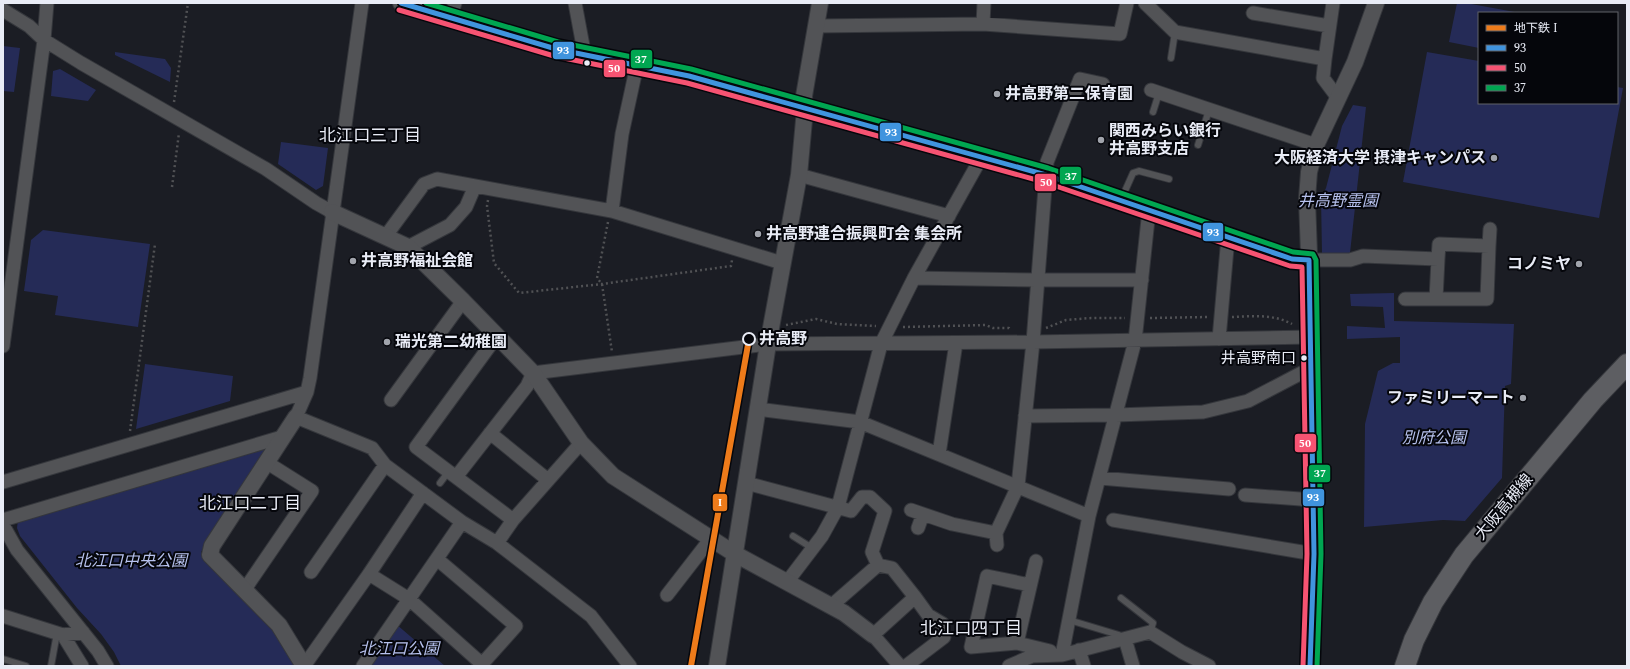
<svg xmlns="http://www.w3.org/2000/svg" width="1630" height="669" viewBox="0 0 1630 669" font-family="Spectral,'Noto Sans JP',serif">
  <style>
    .green { fill: #252b57 }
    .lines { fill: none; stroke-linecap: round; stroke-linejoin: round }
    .service-casing { stroke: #35373c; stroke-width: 8 }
    .minor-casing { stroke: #35373c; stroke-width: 15 }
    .tertiary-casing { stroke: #35373c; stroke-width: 18 }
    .primary-casing { stroke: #35373c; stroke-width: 22 }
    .path { stroke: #505154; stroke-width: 2.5; stroke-dasharray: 2 3; stroke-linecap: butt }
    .service { stroke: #525356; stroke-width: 6 }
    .minor { stroke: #525356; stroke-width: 13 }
    .tertiary { stroke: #525356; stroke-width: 16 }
    .primary { stroke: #5d5e62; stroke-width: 20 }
    .bus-1-casing { stroke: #05060b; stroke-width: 8 }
    .bus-2-casing { stroke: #05060b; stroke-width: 8 }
    .bus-3-casing { stroke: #05060b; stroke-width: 8 }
    .bus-1 { stroke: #4094de; stroke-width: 5 }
    .bus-2 { stroke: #f65372; stroke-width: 5 }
    .bus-3 { stroke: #00a651; stroke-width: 5 }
    .metro-1-casing { stroke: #05060b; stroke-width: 9 }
    .metro-1 { stroke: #ee7b1a; stroke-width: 6 }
    .bus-dot { fill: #e9ecf6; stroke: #05060b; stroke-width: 1.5 }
    .poi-dot { fill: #a1a4ac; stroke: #05060b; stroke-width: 1.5 }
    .stop-dot { fill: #05060b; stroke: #e9ecf6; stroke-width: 2 }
    .labels { text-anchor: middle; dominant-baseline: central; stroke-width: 4; stroke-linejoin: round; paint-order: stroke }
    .bus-label { font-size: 15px; fill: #e9ecf6; stroke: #05060b; text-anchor: end }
    .poi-label { font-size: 16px; font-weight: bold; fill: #e9ecf6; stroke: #05060b; text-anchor: start }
    .park-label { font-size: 16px; font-style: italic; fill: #b6c1ed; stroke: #05060b }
    .stop-label { font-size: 16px; font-weight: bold; fill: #e9ecf6; stroke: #05060b; text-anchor: start }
    .street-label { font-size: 16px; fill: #e9ecf6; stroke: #05060b }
    .neighbourhood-label { font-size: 17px; fill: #e9ecf6; stroke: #05060b }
    .line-badge { stroke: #05060b; stroke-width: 1.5 }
    .badge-label { font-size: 11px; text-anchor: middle; font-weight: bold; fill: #fff }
  </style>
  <rect width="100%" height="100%" fill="#1b1d24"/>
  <!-- green -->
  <path class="green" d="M1457,3H1466L1520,13H1479V48L1449,42Z
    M3,46L20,48L14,92L3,91Z
    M115,52L165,59L171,68L170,82L115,55Z
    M1427,52L1479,61V103H1617V87L1623,88L1599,218L1403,182Z
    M60,69L96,90L88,101L51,96L53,71Z
    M1353,105L1366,107L1350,253L1322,254L1321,198L1326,188L1342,126Z
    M281,142L328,148L323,186L316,190L278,164Z
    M43,230L150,244L138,327L55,315L58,296L24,291L31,240Z
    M1394,293V321L1514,324L1511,384L1505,386L1502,478L1465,521L1443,520L1364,527L1365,424L1378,371L1393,363H1400V337L1347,339V326L1385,328L1383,307L1351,306L1350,294Z
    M145,364L233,376L230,401L136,429Z
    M263,447L266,450L201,552L274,630L296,666H121L114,652L101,634L77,608L20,536L17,528L18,520Z
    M396,624L445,666H369Z"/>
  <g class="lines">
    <defs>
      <path id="service" d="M1171,58L1175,32
        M1153,112L1159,93
        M1198,145L1209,110
        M1121,200L1133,173L1139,171L1169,179
        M440,483L449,471
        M793,536L812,548
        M1121,598L1153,623L1150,632
        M1069,620L1119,635L1124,638
        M3,659L26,666
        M51,666L57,633"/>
      <path id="minor" d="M362,3L310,378L307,392L296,417L372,448L385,465L462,522L497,543L591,616L630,666
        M575,3L583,46V55
        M1145,3L1175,32L1325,59
        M1333,3L1325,59L1323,78L1338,98
        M3,10L29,26L44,40L81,63L266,169L316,203L332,212
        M1253,13L1329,26
        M450,18L455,3
        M983,24L984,3
        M816,26L983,24L1120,34L1127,3
        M1151,90L1316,145
        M799,175L949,216
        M612,211L622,134L637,65
        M385,237L424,184L437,179L612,211L782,263
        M1489,246L1490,229
        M408,247L450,225L466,207L475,186
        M1309,260H1350L1363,256L1438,259L1439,244L1489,246L1487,299H1405
        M914,278L1037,280H1142
        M1436,299L1438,259
        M497,336L416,447L513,520
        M1219,339L1228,237
        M3,346L44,40L47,3
        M391,400L463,301
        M757,409L860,422L1089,516
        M1025,416L1116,415L1203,412L1248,401L1311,368
        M490,433L548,480
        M939,454L956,343
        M456,477L527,386L533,373L768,344L1033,342L1312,337
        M1100,478L1229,489
        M3,482L307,392
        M746,483L851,511L862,497H870L885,511L872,552L878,565L892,568L915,597L873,635L900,666
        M1245,495L1314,500
        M911,510L952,524L996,533
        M3,520L282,437
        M1113,520L1314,554
        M3,525L17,550L98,651L107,666
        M918,528L923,514
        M497,543L513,520L581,443
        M997,545L996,533L1018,486L1033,342L1047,162L1080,79L1103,84
        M311,572L385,465
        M369,574L409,599L482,664L516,626L437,559
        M787,582L822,536L838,507L881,344L914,278L981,158
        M1030,585L987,576L971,647L1017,643L1050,651
        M245,589L312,491L266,462
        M667,595L712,537
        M915,597L928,615L943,624
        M831,606L878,565
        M3,616L63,635L83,632
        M63,635L82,666
        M1125,639L1133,666
        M1017,643L1036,561
        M1079,650L1084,666
        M1062,655L1089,516L1135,341L1149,210
        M304,666L369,574L423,493
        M363,666L462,522
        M906,666L944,637
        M1009,666L1032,656L1062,655L1150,632L1182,652L1209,666"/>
      <path id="tertiary" d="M401,3L556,49L689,76L1046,175L1292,259L1309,260
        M332,212L408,247L463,301L533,373L581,443L613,476L735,554L844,613L873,635
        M296,417L212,546L210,555L279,625L304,666
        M717,666L768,344L799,175L805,109L804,96L820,3
        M1310,666L1314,554V500L1312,337L1307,199L1309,172L1316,145L1355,62L1376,3"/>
      <path id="primary" d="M1405,666L1414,640L1433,602L1464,555L1593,400L1627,364"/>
    </defs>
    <!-- service casing -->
    <use href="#service" class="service-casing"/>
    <!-- minor casing -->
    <use href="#minor" class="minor-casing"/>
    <!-- tertiary casing -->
    <use href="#tertiary" class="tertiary-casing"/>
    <!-- primary casing -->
    <use href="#primary" class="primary-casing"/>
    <!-- path -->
    <path class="path" d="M174,102L188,3
      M172,187L179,133
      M488,200L487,206L494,263L519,293L602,284L731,266L732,260
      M608,222L597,278L602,284L612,352
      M1232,317C1252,316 1274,314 1292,324
      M1150,318L1209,317
      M786,325L816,319L837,324L876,326
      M903,327L986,325L993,328H1009L1010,330
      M1046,328L1066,320L1091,318H1125
      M130,431L155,244"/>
    <!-- service -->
    <use href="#service" class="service"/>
    <!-- minor -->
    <use href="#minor" class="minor"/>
    <!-- tertiary -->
    <use href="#tertiary" class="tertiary"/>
    <!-- primary -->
    <use href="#primary" class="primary"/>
    <defs>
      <path id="bus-1" d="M401,3L556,49L689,76L1046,175L1292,259L1309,260L1314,554L1310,666"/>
      <path id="bus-2" d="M399,10L554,56L687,83L1044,182L1290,266L1302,267L1307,554L1303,666"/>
      <path id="bus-3" d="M426,3L558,42L691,69L1048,168L1293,252L1313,254L1316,260L1321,554L1317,666"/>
    </defs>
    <!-- bus-1 casing -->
    <use href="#bus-1" class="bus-1-casing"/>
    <!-- bus-2 casing -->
    <use href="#bus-2" class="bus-2-casing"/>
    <!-- bus-3 casing -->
    <use href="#bus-3" class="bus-3-casing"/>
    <!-- bus-1 -->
    <use href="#bus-1" class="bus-1"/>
    <!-- bus-2 -->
    <use href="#bus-2" class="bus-2"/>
    <!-- bus-3 -->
    <use href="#bus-3" class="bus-3"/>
    <defs>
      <path id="metro-1" d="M691,666L749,339"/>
    </defs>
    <!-- metro-1 casing -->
    <use href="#metro-1" class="metro-1-casing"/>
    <!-- metro-1 -->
    <use href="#metro-1" class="metro-1"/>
  </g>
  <!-- markers -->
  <g class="bus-dot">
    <circle cx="587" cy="63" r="3.5"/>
    <circle cx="1304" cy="358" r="3.5"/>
  </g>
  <g class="poi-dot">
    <circle cx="997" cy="94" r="4"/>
    <circle cx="1101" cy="140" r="4"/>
    <circle cx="1494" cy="158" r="4"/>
    <circle cx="758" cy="234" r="4"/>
    <circle cx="353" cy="261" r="4"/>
    <circle cx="1579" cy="264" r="4"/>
    <circle cx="387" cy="342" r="4"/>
    <circle cx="1523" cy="398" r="4"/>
  </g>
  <circle class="stop-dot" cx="749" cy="339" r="6"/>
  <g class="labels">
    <!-- bus labels -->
    <g class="bus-label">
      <text x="1296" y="358">井高野南口</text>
    </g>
    <!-- poi labels -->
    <g class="poi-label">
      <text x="1005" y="94">井高野第二保育園</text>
      <text x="1109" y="131">関西みらい銀行<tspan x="1109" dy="18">井高野支店</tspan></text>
      <text x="1486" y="158" text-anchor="end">大阪経済大学 摂津キャンパス</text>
      <text x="766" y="234">井高野連合振興町会 集会所</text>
      <text x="361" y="261">井高野福祉会館</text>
      <text x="1571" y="264" text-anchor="end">コノミヤ</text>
      <text x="395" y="342">瑞光第二幼稚園</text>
      <text x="1515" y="398" text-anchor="end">ファミリーマート</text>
    </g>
    <!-- park labels -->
    <g class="park-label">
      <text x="1338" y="201">井高野霊園</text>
      <text x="1434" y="438">別府公園</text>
      <text x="131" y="561">北江口中央公園</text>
      <text x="399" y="649">北江口公園</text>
    </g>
    <!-- stop labels -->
    <g class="stop-label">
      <text x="759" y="339">井高野</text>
    </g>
    <!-- street labels -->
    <g class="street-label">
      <text transform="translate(1504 507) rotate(-50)">大阪高槻線</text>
    </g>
    <!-- neighbourhood labels -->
    <g class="neighbourhood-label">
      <text x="370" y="136">北江口三丁目</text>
      <text x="250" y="504">北江口二丁目</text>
      <text x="971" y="629">北江口四丁目</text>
    </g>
  </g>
  <g class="line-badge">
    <rect x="552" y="41" width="23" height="19" rx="4" fill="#4094de"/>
    <rect x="630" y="49" width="23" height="20" rx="4" fill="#00a651"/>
    <rect x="603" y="59" width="23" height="19" rx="4" fill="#f65372"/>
    <rect x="879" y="122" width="23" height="20" rx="4" fill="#4094de"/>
    <rect x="1059" y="166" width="23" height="19" rx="4" fill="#00a651"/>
    <rect x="1034" y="173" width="23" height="19" rx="4" fill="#f65372"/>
    <rect x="1202" y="222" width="22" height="20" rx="4" fill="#4094de"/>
    <rect x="1294" y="433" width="23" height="20" rx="4" fill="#f65372"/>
    <rect x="1308" y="464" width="23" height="19" rx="4" fill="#00a651"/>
    <rect x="1302" y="488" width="23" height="19" rx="4" fill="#4094de"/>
    <rect x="712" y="493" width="16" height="19" rx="4" fill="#ee7b1a"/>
  </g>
  <g class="badge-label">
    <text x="563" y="54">93</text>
    <text x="641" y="63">37</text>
    <text x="614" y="72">50</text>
    <text x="891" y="136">93</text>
    <text x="1071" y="180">37</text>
    <text x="1046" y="186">50</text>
    <text x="1213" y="236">93</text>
    <text x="1305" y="447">50</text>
    <text x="1320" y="477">37</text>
    <text x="1313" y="501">93</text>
    <text x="720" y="506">I</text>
  </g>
  <!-- border -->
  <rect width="1630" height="669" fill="none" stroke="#e9ecf6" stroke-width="8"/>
  <!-- legend -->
  <rect x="1478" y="12" width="140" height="92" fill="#05060b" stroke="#606269"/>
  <rect x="1486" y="25" width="20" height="6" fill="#ee7b1a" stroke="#606269"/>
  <text x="1514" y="32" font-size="12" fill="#e9ecf6">地下鉄 I</text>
  <rect x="1486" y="45" width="20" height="6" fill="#4094de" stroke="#606269"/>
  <text x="1514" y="52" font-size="12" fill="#e9ecf6">93</text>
  <rect x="1486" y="65" width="20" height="6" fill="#f65372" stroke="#606269"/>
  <text x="1514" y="72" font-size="12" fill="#e9ecf6">50</text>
  <rect x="1486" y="85" width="20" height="6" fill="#00a651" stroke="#606269"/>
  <text x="1514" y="92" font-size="12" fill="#e9ecf6">37</text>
</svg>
